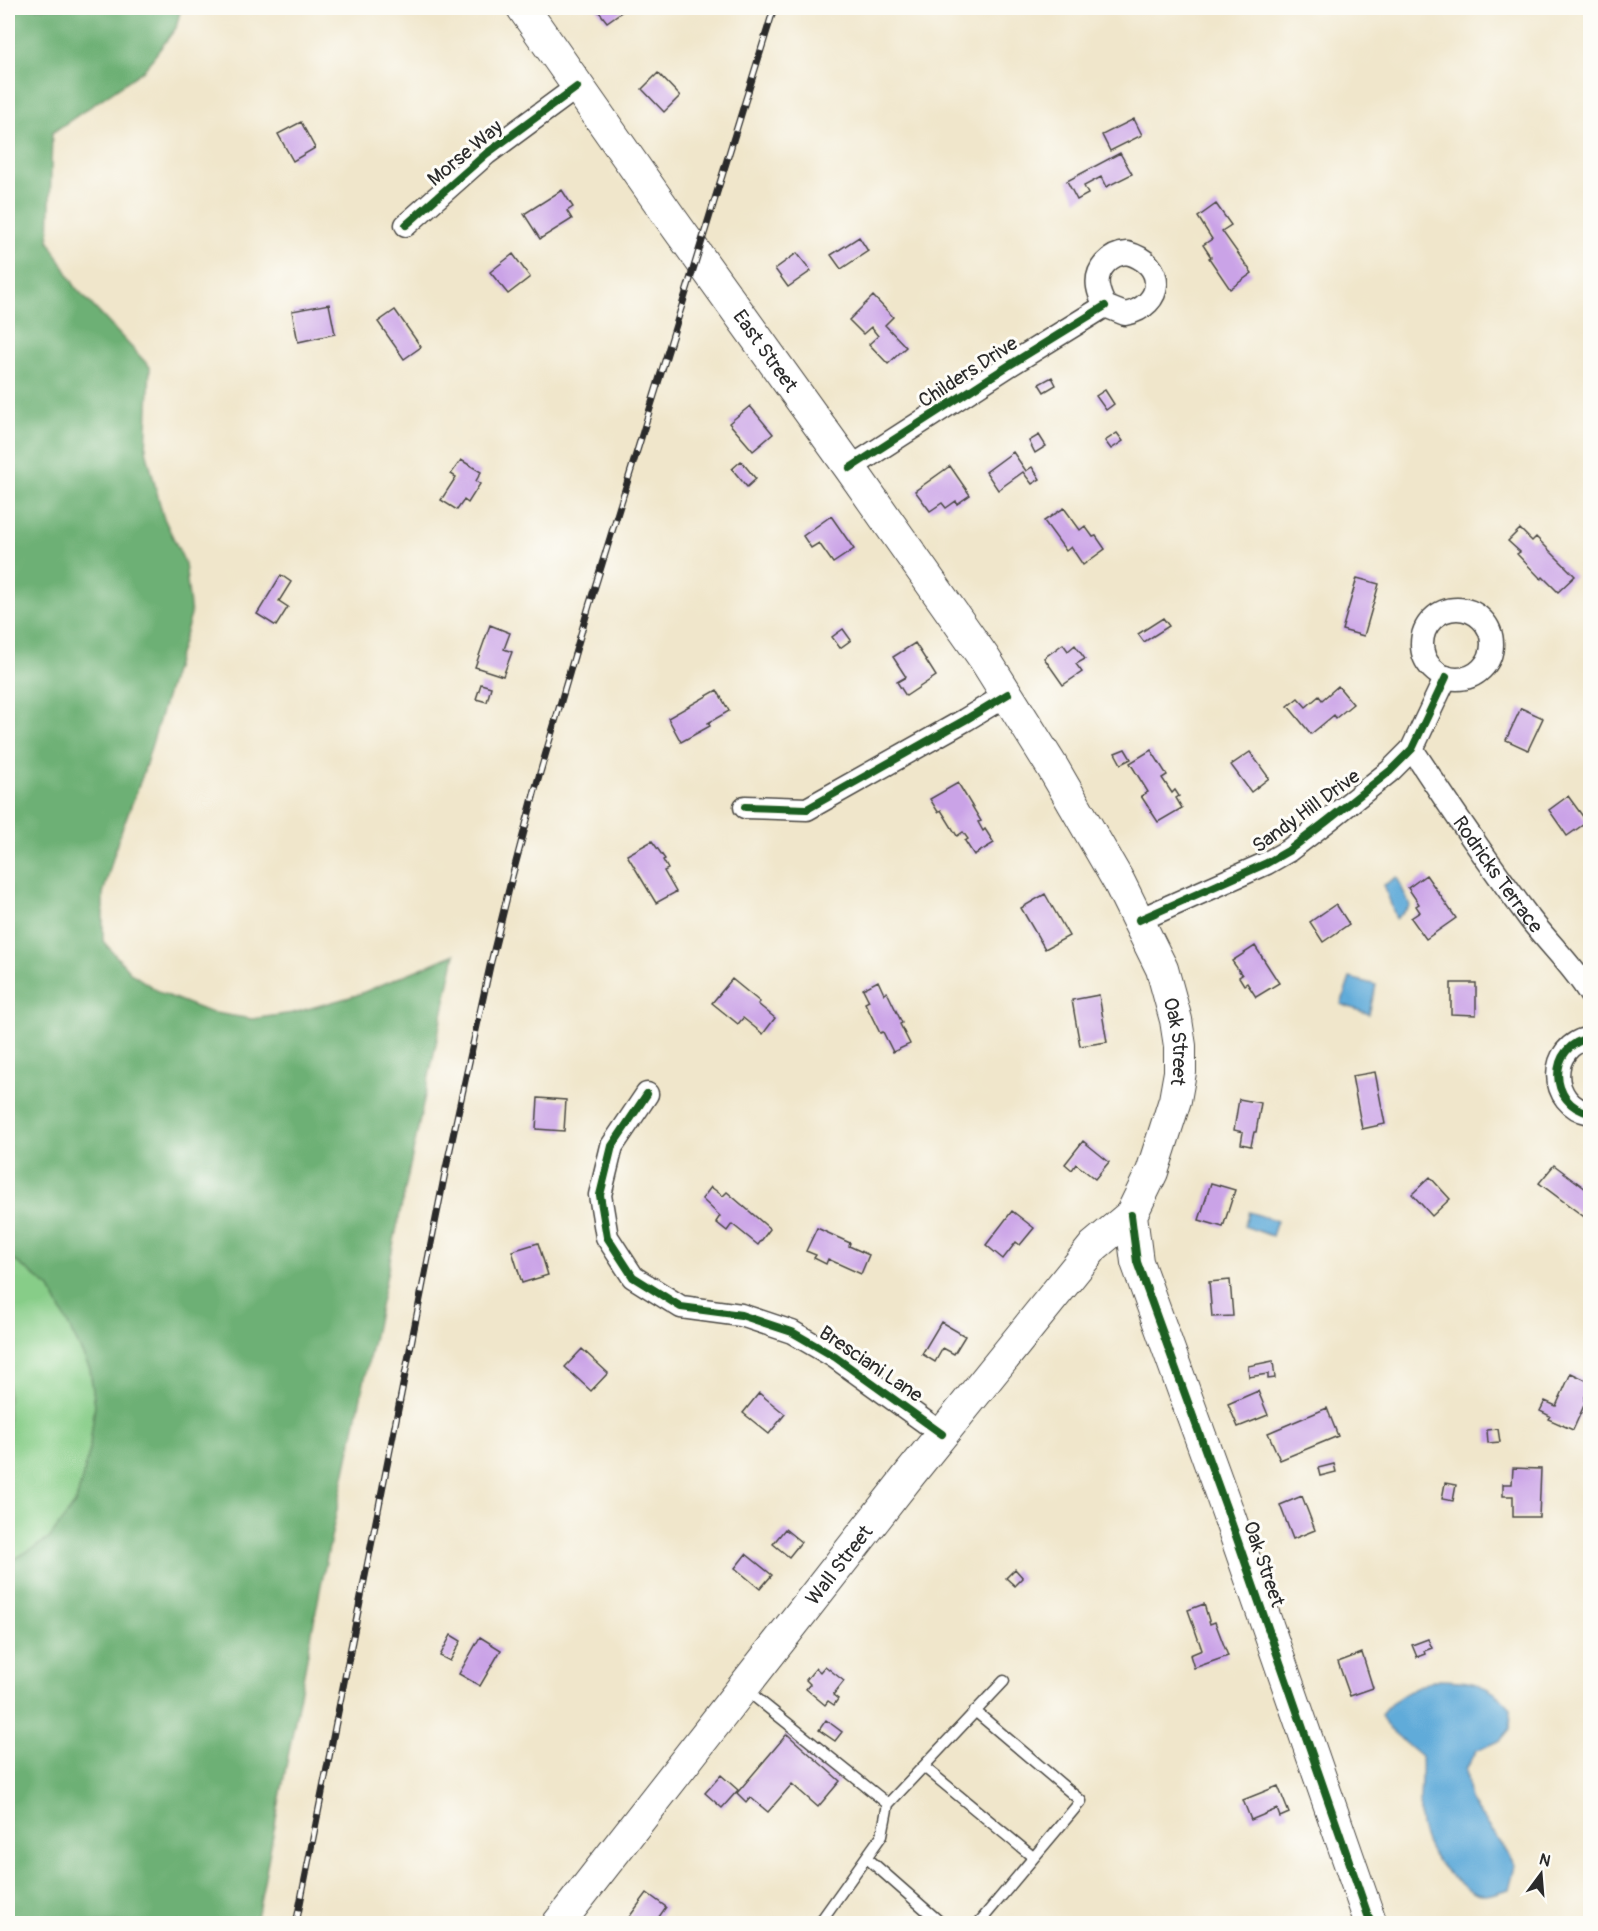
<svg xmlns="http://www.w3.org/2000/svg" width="1598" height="1931" viewBox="0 0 1598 1931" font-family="Pangolin,sans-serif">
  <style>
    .green { fill: #87cd88; stroke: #597c5a; stroke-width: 1.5 }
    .forest { fill: #6db074; stroke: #4c6e50; stroke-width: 1.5 }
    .water { fill: #61abd9; stroke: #466b82; stroke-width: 1.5 }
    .building { fill: #caa3e7 }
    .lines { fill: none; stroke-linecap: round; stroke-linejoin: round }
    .lane-casing { stroke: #494743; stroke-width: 13 }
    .street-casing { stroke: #494743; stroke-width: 25 }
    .secondary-casing { stroke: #494743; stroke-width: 34 }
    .lane { stroke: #fff; stroke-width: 10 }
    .street { stroke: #fff; stroke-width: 22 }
    .secondary { stroke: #fff; stroke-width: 32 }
    .rail-casing { stroke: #2b2b2b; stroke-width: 7 }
    .rail { stroke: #fdfcf7; stroke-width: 4.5; stroke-dasharray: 14; stroke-linecap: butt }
    .cycleway-casing { stroke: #fdfcf7; stroke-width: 11 }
    .cycleway { stroke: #1b5e20; stroke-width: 8 }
    .labels { text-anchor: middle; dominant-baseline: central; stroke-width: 6; stroke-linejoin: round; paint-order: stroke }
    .street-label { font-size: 20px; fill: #2b2b2b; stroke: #fdfcf7 }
  </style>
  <rect width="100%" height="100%" fill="#fdfcf7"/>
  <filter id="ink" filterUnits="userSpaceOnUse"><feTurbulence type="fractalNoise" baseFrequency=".0167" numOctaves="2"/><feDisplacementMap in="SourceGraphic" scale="12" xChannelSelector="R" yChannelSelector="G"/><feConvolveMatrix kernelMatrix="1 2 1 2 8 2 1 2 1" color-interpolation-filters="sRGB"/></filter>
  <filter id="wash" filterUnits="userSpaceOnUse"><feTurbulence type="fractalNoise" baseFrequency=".008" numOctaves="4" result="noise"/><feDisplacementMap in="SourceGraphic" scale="24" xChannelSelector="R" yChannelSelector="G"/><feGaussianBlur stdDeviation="1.35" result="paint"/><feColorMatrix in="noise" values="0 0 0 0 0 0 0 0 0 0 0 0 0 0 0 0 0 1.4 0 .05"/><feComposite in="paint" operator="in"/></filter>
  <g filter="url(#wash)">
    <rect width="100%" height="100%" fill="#f0e6cb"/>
    <!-- green -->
    <path class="green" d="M8,1255L50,1288L90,1369L95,1405L89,1453L76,1502L49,1539L15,1559L8,1560Z"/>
    <!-- forest -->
    <path class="forest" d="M8,8H181L176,28L144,70L52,133L49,241L76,288L150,367L146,450L163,516L185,563L191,615L142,777L118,840L103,894V941L131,973L161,993L209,1012L252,1019L293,1013L357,995L455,954L321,1585L256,1923H8V1560L15,1559L49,1539L76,1502L89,1453L95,1405L90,1369L50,1288L8,1255Z"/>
    <!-- water -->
    <path class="water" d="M1397,877L1410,906L1396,919L1384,885Z
      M1350,978L1376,985L1369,1014L1341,1004Z
      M1249,1212L1277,1221L1272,1236L1244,1226Z
      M1433,1680C1466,1680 1488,1681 1511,1708L1510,1729L1501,1740L1477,1750L1466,1769L1470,1801L1497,1837L1515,1865L1509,1889C1499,1892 1487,1897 1477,1894C1473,1893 1469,1890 1465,1887C1446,1874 1430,1857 1423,1834C1416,1812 1423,1780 1421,1756L1387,1727L1381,1715C1394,1697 1413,1689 1433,1680Z"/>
    <g id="blocks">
      <!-- building -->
      <path class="building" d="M596,8H627L607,22Z
        M658,73L680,96L664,112L642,89Z
        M1134,119L1142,135L1110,151L1102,135Z
        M301,122L315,148L293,161L278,134Z
        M1120,153L1132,174L1106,187L1101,177L1084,186L1088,194L1077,200L1067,181Z
        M562,190L573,207L567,211L572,219L540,239L524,214Z
        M1216,204L1231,225L1222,231L1252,273L1230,289L1209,258L1211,257L1203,245L1212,239L1198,217Z
        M859,237L868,251L841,269L831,255Z
        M797,253L811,271L788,287L775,269Z
        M513,254L530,277L508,294L490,272Z
        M873,296L893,317L885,325L906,347L888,364L869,344L878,336L871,327L863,334L849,320Z
        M329,304L335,334L298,342L292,311Z
        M395,310L421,347L404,359L378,322Z
        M1052,377L1056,385L1044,392L1039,384Z
        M1105,390L1114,404L1106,410L1096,396Z
        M750,406L773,434L753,451L729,423Z
        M1117,433L1123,441L1111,449L1105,441Z
        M1039,435L1046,446L1035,453L1029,441Z
        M1013,452L1026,471L1032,467L1040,479L1032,484L1023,472L998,490L986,472Z
        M461,460L481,472L476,481L480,484L468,503L464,500L457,510L441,500L456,477L451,474Z
        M741,461L756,479L747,487L732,469Z
        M950,466L970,495L957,504L956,501L946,508L942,503L930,511L915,491Z
        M1064,508L1080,530L1085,526L1093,537L1096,536L1105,549L1083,565L1071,547L1066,551L1044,521Z
        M831,516L854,549L833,563L819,543L811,548L803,536Z
        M1520,529L1532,541L1536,537L1575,576L1558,592L1543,577L1541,579L1517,554L1520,552L1508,541Z
        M281,575L291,582L279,601L288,607L276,626L257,614Z
        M1357,578L1379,584L1364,636L1342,630Z
        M1163,618L1169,626L1144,642L1138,634Z
        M490,625L510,633L504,649L512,652L503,676L475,667Z
        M843,629L851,640L840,648L832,637Z
        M915,643L936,676L906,696L897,682L906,677L893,657Z
        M1063,644L1068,651L1075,645L1085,659L1076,664L1082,672L1063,685L1044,658Z
        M481,684L491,687L487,702L476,699Z
        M1338,686L1353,704L1336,718L1334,715L1311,734L1288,706L1298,698L1306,707L1319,696L1322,700Z
        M717,690L729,711L708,723L710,726L681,742L668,718Z
        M1521,708L1543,718L1528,750L1506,740Z
        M1125,749L1131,759L1121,764L1115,753Z
        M1151,750L1167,775L1162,778L1172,793L1175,790L1179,796L1176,798L1182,808L1158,822L1141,796L1148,792L1130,763Z
        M1250,752L1269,778L1251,792L1231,765Z
        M958,783L981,821L978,822L983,831L985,829L994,843L974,855L965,841L968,839L963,832L957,836L941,810L938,812L930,799Z
        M1568,796L1587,822L1567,836L1549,810Z
        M652,841L665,859L663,860L668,869L664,871L676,892L656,903L627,855Z
        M1426,875L1456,918L1426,939L1411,918L1420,912L1416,906L1419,904L1408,888Z
        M1045,894L1069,936L1045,949L1021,908Z
        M1336,904L1349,924L1323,942L1310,922Z
        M1255,946L1279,983L1256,997L1247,983L1244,985L1239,977L1242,975L1232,961Z
        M732,979L760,1002L758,1004L775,1018L763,1034L743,1018L738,1024L712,1003Z
        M878,981L884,994L887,992L902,1023L900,1024L910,1044L893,1052L883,1032L880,1033L865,1003L869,1001L863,989Z
        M1451,983H1476V1015L1451,1014Z
        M1099,995L1107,1042L1080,1046L1072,1000Z
        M1375,1072L1385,1124L1362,1129L1352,1076Z
        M538,1098L566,1100L564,1131L536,1129Z
        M1239,1099L1261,1103L1256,1132H1254L1251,1146L1241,1144L1243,1132L1234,1130Z
        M1083,1141L1109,1162L1095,1179L1076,1164L1072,1170L1065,1164Z
        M1554,1165L1590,1192V1215L1587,1219L1539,1183Z
        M1430,1177L1450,1199L1432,1216L1412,1194Z
        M1211,1183L1235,1190L1223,1227L1199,1220Z
        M711,1187L723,1196L727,1192L770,1229L758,1245L732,1224L727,1231L716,1222L720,1216L702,1199Z
        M1012,1211L1034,1228L1020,1245L1016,1242L1003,1259L986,1245Z
        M817,1228L850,1243L849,1246L869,1255L861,1274L828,1259L826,1264L814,1258L816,1255L806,1251Z
        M538,1243L548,1275L522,1283L512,1251Z
        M1230,1280L1233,1316L1212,1317L1209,1282Z
        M941,1322L965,1336L954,1354L943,1348L935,1362L922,1354Z
        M582,1349L608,1373L591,1391L565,1367Z
        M1273,1361L1275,1378L1268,1379V1374L1249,1377L1248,1366Z
        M1571,1373L1590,1382L1584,1400L1586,1401L1573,1430L1548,1419L1550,1416L1540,1411L1545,1401L1556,1406Z
        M1258,1391L1268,1415L1238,1427L1228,1404Z
        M759,1393L785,1414L769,1434L743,1413Z
        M1327,1408L1338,1436L1280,1460L1268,1433Z
        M1498,1429L1500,1442L1488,1443L1487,1430Z
        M1334,1464L1336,1472L1320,1476L1318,1468Z
        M1513,1468L1541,1469L1539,1517H1513V1496H1503V1484H1512Z
        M1445,1483L1456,1485L1453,1501L1442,1499Z
        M1302,1496L1315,1530L1293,1539L1280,1505Z
        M785,1529L801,1542L789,1557L773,1544Z
        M746,1554L772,1575L760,1589L735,1568Z
        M1015,1569L1023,1578L1015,1586L1006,1578Z
        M1204,1604L1210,1624L1215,1622L1228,1656L1194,1668L1190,1655L1202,1650L1188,1610Z
        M451,1635L461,1641L450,1661L440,1656Z
        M480,1637L501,1650L480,1686L459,1674Z
        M1428,1639L1432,1648L1424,1651L1425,1654L1417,1657L1412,1645Z
        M1362,1653L1373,1688L1350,1696L1338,1662Z
        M825,1666L844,1681L833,1695L838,1699L834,1705L828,1701L825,1705L806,1689L810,1684L806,1680L816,1668L820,1672Z
        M826,1720L842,1732L835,1741L819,1730Z
        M787,1734L840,1781L818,1807L792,1784L768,1812L750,1797L746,1802L737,1793Z
        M1590,1770V1784L1585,1785L1583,1771Z
        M721,1775L738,1790L722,1808L705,1793Z
        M1278,1786L1289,1813L1280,1817L1277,1809L1251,1820L1243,1800Z
        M647,1893L666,1907L654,1924H624Z"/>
    </g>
  </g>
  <g filter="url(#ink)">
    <use href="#blocks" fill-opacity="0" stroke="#494743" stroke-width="1.5"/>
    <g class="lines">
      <defs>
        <path id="lane" d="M745,1689L888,1804L1004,1681
          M975,1711L1081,1801L978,1924
          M924,1767L1033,1857
          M867,1858L942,1924
          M829,1924L823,1918L882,1835L888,1804"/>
        <g id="street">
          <path d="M406,225L486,154L577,87"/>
          <path d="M1127,253C1167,263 1165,306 1125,314L1105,306C1102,300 1099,293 1098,287C1095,269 1110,254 1127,253Z"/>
          <path d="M850,468L1008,366L1105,306"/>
          <circle cx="1457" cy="644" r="35"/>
          <path id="s1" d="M1412,749C1450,807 1489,864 1530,919C1550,945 1574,967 1590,994"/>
          <path d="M745,807L807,809L965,720L1008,694"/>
          <path d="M1139,920L1267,863L1288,851L1327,821L1390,771L1412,749L1446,677"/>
          <path d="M1590,1038C1547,1045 1548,1105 1590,1113"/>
          <path d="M647,1094L612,1146L600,1195L607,1237L633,1277L681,1307L741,1315L792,1332L835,1357L942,1434"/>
        </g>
        <g id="secondary">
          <path id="s2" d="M523,8L669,216L850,468L984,658L1053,768L1119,882L1162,969L1176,1020L1180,1046V1072L1175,1100L1152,1172L1131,1215L1137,1262L1227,1510L1371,1924"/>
          <path id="s3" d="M558,1924L910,1474L1094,1246L1131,1215"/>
        </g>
      </defs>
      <!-- lane casing -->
      <use href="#lane" class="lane-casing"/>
      <!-- street casing -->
      <use href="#street" class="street-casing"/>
      <!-- secondary casing -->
      <use href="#secondary" class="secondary-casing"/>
      <!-- lane -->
      <use href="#lane" class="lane"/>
      <!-- street -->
      <use href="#street" class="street"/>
      <!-- secondary -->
      <use href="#secondary" class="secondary"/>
      <defs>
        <path id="rail" d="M296,1924L446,1168L490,966L512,877L535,790L589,606L774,8"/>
      </defs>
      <!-- rail casing -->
      <use href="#rail" class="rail-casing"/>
      <!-- rail -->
      <use href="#rail" class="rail"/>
      <defs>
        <path id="cycleway" d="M406,225L486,154L577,87
          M850,468L1008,366L1105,306
          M745,807L807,809L965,720L1008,694
          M1139,920L1267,863L1288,851L1327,821L1390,771L1412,749L1446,677
          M1590,1038C1547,1045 1548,1105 1590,1113
          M647,1094L612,1146L600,1195L607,1237L633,1277L681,1307L741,1315L792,1332L835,1357L942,1434
          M1131,1215L1137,1262L1227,1510L1371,1924"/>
      </defs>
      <!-- cycleway casing -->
      <use href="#cycleway" class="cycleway-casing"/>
      <!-- cycleway -->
      <use href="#cycleway" class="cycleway"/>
    </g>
  </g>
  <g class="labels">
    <!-- street labels -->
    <g class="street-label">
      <text transform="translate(465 153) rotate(-40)">Morse Way</text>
      <text stroke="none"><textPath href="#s2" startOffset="420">East Street</textPath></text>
      <text transform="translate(968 372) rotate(-33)">Childers Drive</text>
      <text transform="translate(1306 811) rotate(-36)">Sandy Hill Drive</text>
      <text stroke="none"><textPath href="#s1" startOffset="152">Rodricks Terrace</textPath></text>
      <text stroke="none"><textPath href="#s2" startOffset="1230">Oak Street</textPath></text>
      <text transform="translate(871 1364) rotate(34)">Bresciani Lane</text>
      <text stroke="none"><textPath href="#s3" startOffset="456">Wall Street</textPath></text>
      <text transform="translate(1264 1564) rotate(71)">Oak Street</text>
    </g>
  </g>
  <!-- margin -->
  <rect width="1598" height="1931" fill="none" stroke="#fdfcf7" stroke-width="30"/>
  <!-- north arrow -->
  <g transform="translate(1541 1874) rotate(16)" stroke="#fdfcf7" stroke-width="4.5" paint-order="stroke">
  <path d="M0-4.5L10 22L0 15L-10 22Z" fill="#2b2b2b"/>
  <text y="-9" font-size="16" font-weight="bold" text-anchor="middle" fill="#2b2b2b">N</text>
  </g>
</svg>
